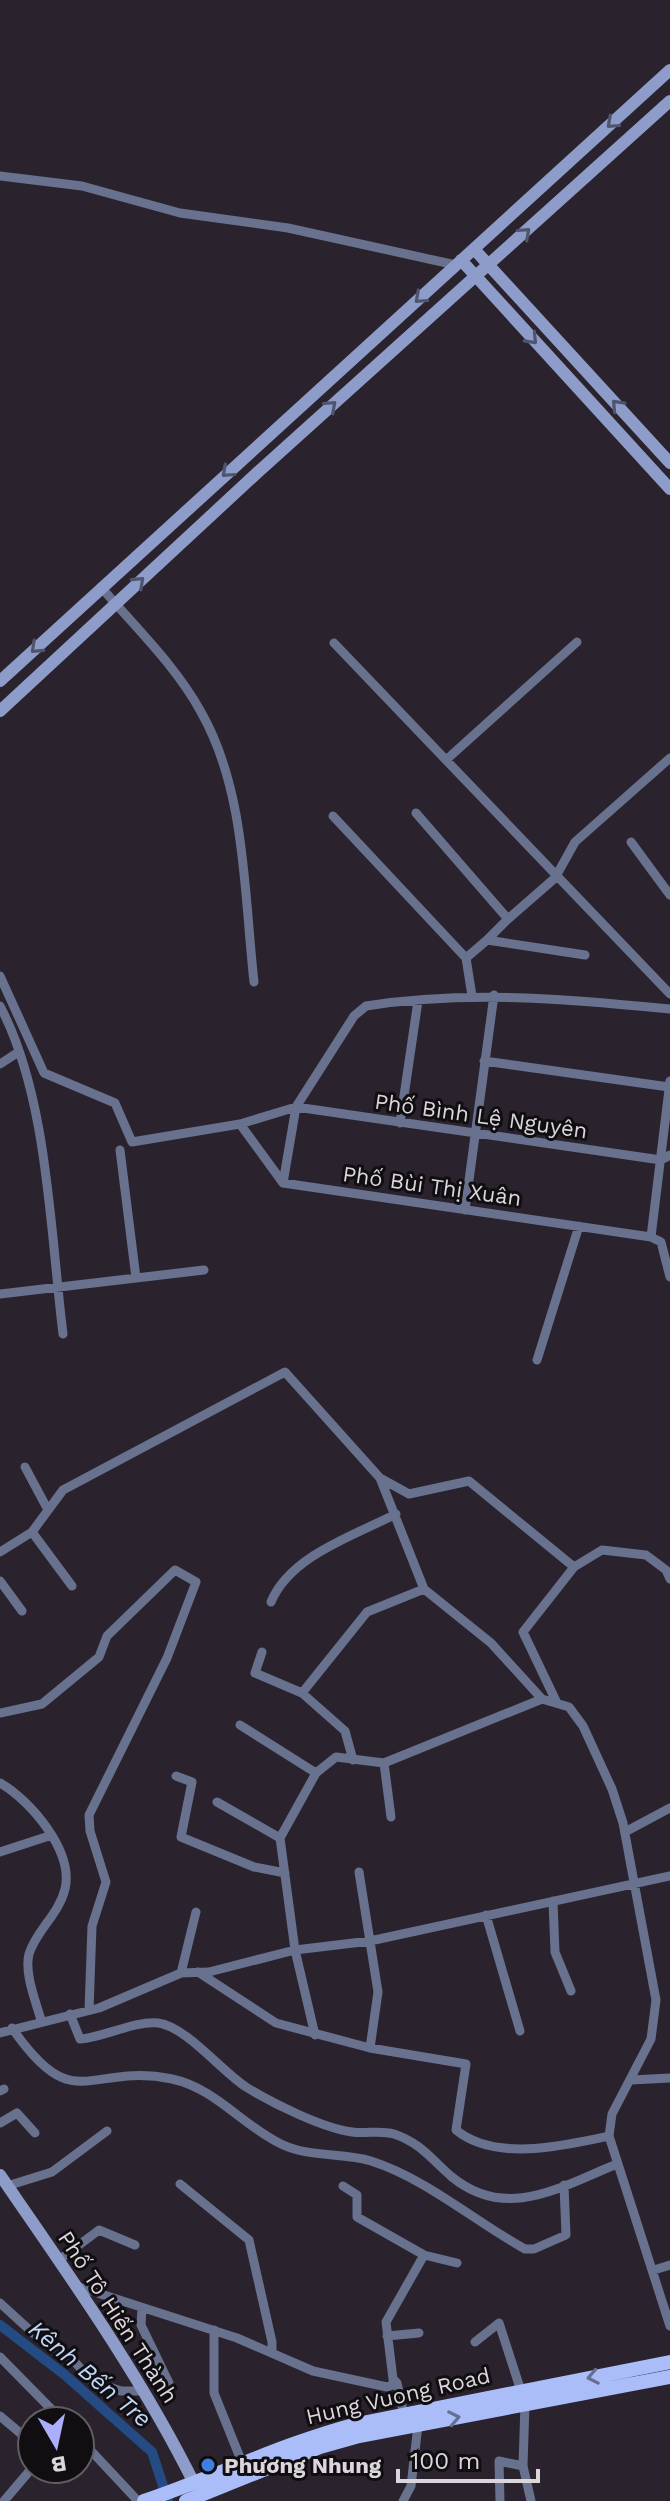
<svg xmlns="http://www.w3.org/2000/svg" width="670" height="2501" viewBox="0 0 670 2501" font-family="'Work Sans',sans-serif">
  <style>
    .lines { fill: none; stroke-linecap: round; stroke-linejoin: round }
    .canal { stroke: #244b83; stroke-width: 10 }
    .street { stroke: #68718e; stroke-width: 9 }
    .secondary { stroke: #8e9cca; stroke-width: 12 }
    .primary { stroke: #abbdf9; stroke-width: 14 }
    .oneway { stroke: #50556e }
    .oneway2 { stroke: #666e91 }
    .shop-dot { fill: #3f7fe0; stroke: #110e12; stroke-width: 3 }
    .labels { text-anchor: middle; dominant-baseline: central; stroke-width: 6; stroke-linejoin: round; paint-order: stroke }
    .street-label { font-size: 22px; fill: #dad6dc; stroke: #110e12 }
    .poi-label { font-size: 22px; font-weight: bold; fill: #dad6dc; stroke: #110e12; text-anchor: start }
    .water-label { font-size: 24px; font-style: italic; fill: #bed6f7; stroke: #110e12 }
  </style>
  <rect width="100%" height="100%" fill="#2a232d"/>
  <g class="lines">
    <!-- canal -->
    <path class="canal" d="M0,2325L65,2375L152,2452L168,2501"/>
    <!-- street -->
    <path class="street" d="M0,176L82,186L180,213L288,228L456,265
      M101,587C135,627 176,666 201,712C246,791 244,894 254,982
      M334,643L670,994
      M446,760L577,642
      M416,813L508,919L487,940L585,955
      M333,816L466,958L472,996
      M631,842L670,895
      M508,919L555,878L575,842L670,758
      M466,958L487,940
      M0,976L44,1073L115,1103L132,1142L240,1124L296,1107L661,1160L670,1155
      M0,1006C48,1097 50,1230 63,1334
      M670,1009C567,999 468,990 366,1006L354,1016L296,1107L283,1183L651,1237L661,1242L670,1277
      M484,1061L669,1087
      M0,1064L17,1053
      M400,1123L418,1001
      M240,1124L283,1183
      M120,1150L136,1278
      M465,1210L494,995
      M651,1237L670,1081
      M0,1294L204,1270
      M537,1360L579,1226
      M25,1467L48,1510
      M380,1478L424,1589L491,1643L542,1699L569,1707L583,1726L612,1789L623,1823L656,2000L651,2039L612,2114L609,2136L670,2326
      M32,1532L72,1586
      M0,1552L32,1532L63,1490L285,1372L380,1478L409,1494L469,1481L574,1567
      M0,1581L22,1611
      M271,1602C290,1556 353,1536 396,1514
      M262,1652L255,1673L302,1693L345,1731L353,1760
      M302,1693L367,1612L424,1589
      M556,1701L523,1632L574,1567L602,1550L646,1555L666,1570L670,1579
      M0,1713L42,1704L99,1657L107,1636L175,1570L196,1582L167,1658L89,1815L90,1831L106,1882L92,1926L89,2010
      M240,1725L316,1773
      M384,1763L391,1817
      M176,1776L192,1782L181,1837L254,1867L285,1873
      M0,1783C30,1800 74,1851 65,1889C59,1914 36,1931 29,1954C24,1973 36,2002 41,2020
      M217,1802L280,1838
      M625,1832L670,1808
      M0,1852L49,1836
      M359,1872L378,1992L370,2048
      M553,1901L555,1952L571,1991
      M486,1915L520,2031
      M198,1972L276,2023L370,2048L466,2064L456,2130C495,2162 563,2146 609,2136
      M181,1973L196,1912
      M70,2014L80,2039C105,2037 133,2021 158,2023C187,2027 220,2070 246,2087C272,2103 322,2128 352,2132C367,2134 380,2130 394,2134C421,2143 432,2160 452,2177C507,2222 562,2186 617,2164
      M12,2028C75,2119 88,2062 172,2079C215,2088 243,2126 281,2144C310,2158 342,2152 371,2161C427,2179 474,2221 525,2249H534L566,2235L564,2185
      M0,2033L99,2008L181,1973L209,1972L295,1950L370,1941L670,1876
      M315,2035L295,1950L280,1838L316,1773L336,1757L384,1763L542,1699
      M631,2080L670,2078
      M0,2091L4,2089
      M0,2123L17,2113L35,2133
      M180,2184L249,2240L272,2342V2353
      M7,2186L52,2172L107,2131
      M343,2186L357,2195V2217L424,2255L386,2322L393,2379L397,2383L404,2415
      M424,2255L457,2263
      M59,2260L99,2230L135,2245
      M654,2270L670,2265
      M76,2286L237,2338L313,2371L387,2387L397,2383
      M0,2303L34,2334L73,2360L92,2381L121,2391H143
      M142,2308L141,2325L169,2383
      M214,2330V2393L243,2465
      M387,2336L419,2333
      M475,2342L499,2323L521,2391
      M0,2357L63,2421
      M0,2416L32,2443
      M80,2439L138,2501
      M523,2466L531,2501
      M4,2501L32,2468
      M403,2501L411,2486L418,2425
      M500,2501L499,2461L523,2466L525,2404"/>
    <!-- secondary -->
    <path class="secondary" d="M474,249L670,463
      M461,260L670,489
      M0,681L670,70
      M0,711L258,472L670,101
      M0,2175C69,2275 141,2376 195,2485"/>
    <!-- primary -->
    <path class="primary" d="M144,2501C215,2477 284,2443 357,2424L670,2362
      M186,2501L320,2447L359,2436L670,2377"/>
  </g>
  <!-- one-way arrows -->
  <defs><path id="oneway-chevron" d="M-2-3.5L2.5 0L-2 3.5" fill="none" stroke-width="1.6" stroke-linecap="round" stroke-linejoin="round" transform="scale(2)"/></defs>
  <g class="oneway">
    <use href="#oneway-chevron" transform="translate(612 123) rotate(138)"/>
    <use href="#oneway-chevron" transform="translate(525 233) rotate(-42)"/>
    <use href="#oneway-chevron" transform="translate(420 298) rotate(138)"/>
    <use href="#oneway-chevron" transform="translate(532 339) rotate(47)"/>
    <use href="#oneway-chevron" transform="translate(617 405) rotate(-133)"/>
    <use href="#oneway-chevron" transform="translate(331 406) rotate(-42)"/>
    <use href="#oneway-chevron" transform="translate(227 472) rotate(138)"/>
    <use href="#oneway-chevron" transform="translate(139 582) rotate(-43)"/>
    <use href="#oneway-chevron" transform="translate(36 648) rotate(137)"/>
  </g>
  <g class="oneway2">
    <use href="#oneway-chevron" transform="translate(593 2377) rotate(169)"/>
    <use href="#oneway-chevron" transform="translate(454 2418) rotate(-11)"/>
  </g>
  <!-- markers -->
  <circle class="shop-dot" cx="208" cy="2465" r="8"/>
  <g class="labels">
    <!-- street labels -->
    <g class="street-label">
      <text transform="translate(481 1116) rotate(8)">Phố Bình Lệ Nguyên</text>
      <text transform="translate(432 1186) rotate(8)">Phố Bùi Thị Xuân</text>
      <text transform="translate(118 2317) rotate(57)">Phố Tô Hiến Thành</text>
      <text transform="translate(398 2396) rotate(-13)">Hung Vuong Road</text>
    </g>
    <!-- poi labels -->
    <g class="poi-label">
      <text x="224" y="2465">Phương Nhung</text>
    </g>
    <!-- water labels -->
    <g class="water-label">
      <text transform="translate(90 2374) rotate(40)">Kênh Bến Tre</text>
    </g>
  </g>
  <!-- north arrow -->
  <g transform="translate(56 2445) rotate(171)"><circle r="38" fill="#110e12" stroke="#615e63" stroke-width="2"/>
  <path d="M0-6L14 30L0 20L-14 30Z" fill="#abaffb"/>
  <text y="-12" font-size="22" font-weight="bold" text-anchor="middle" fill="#dad6dc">B</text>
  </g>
  <!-- scale -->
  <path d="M398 2469v12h140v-12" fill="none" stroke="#dad6dc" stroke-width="4"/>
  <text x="410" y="2469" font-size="24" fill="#dad6dc" stroke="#110e12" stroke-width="6" paint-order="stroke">100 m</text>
</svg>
